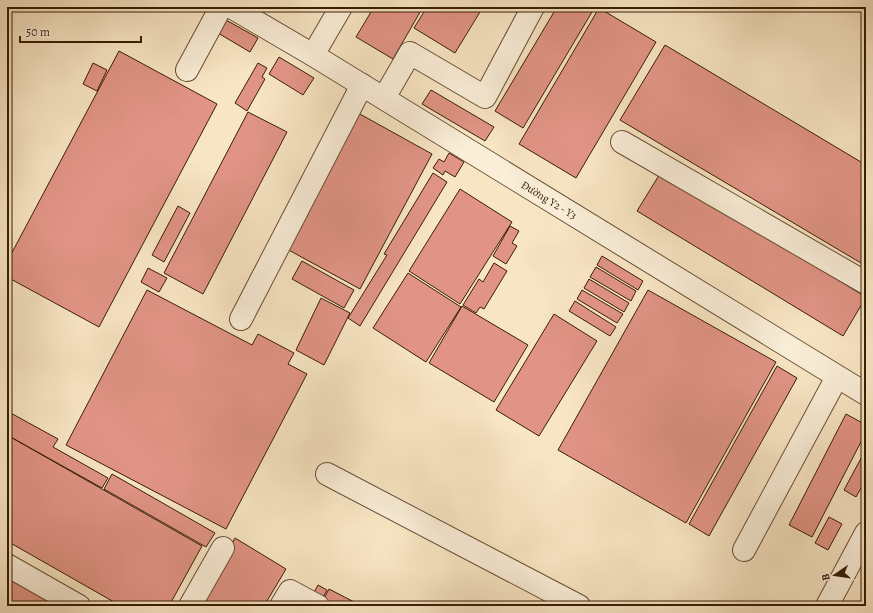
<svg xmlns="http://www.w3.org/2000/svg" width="873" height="613" viewBox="0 0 873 613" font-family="Alegreya,serif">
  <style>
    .building { fill: #e19485; stroke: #381d06 }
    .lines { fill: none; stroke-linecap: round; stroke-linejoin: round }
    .minor-casing { stroke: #684f35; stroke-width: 24 }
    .minor { stroke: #faeed8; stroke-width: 22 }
    .labels { text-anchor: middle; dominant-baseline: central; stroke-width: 3; stroke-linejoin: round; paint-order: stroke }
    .street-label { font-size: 11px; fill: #381d06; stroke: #faeed8 }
  </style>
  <rect width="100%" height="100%" fill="#f8e5c3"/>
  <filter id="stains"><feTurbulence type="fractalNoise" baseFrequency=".005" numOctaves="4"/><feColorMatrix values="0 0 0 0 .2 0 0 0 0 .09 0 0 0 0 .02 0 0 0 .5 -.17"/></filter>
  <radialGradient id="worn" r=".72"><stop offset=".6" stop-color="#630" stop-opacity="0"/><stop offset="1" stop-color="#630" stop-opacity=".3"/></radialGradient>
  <!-- building -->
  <path class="building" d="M374,7H423L393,59L356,37Z
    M427,7H483L455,53L414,28Z
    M557,7H584L592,12L523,128L495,111Z
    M599,8L656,42L576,178L519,144Z
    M226,20L258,38L250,52L218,33Z
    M665,45L866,165V266L620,120Z
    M119,51L217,104L99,327L7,277V262Z
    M279,57L314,78L303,95L269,74Z
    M93,63L107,70L97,91L83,84Z
    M258,63L267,68L262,77L265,79L247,111L235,103Z
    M431,90L494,127L485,141L422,104Z
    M248,112L287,132L203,294L164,273Z
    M358,113L432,154L360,289L285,248Z
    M449,153L464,162L455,177L445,171L443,175L433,168L439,159L444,162Z
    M661,172L866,297L843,336L637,211Z
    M433,173L447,182L360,326L348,318L387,255L384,254Z
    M460,189L512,222L460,304L409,271Z
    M178,206L190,213L164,262L152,255Z
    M510,226L519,231L512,243L517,246L506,264L493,256Z
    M602,256L643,281L638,290L597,265Z
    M302,261L354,290L344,308L292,279Z
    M494,263L507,271L484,309L480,307L476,313L463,305L479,279L483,282Z
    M596,267L636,291L631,301L590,277Z
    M148,268L167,278L159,292L141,282Z
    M408,273L461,307L426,362L373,328Z
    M589,279L629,303L624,312L584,288Z
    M147,290L252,345L258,334L294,353L288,364L307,374L226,529L66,445Z
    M582,290L623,314L617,323L577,299Z
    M648,290L776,362L686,523L558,450Z
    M321,298L350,313L324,365L296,350Z
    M575,301L616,327L610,336L569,311Z
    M462,306L528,345L494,402L429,363Z
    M554,314L597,341L539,436L496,410Z
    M777,366L797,378L709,536L689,524Z
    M7,411L58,439L53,447L108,478L102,488L7,435Z
    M846,414L866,425V432L812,537L789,525Z
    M7,435L202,546L169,606H121L7,541Z
    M866,449V479L856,497L844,490Z
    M112,474L215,533L206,547L104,489Z
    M829,517L842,524L828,550L815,543Z
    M235,538L286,569L264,606H195Z
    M7,578L56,606H7Z
    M318,585L327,590L320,603L311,598Z
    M329,589L362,606H325L321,604Z"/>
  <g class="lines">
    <defs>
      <g id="minor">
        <path id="s1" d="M231,7L313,55L866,394"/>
        <path d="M313,55L341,7"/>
        <path d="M187,70L221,7"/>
        <path d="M384,98L410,53L485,97L533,7"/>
        <path d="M622,142L866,283"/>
        <path d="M241,319L362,85"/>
        <path d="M327,474L579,606"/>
        <path d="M744,550L837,377"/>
        <path d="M7,565L79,606"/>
        <path d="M190,606L223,548"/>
        <path d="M281,606L290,591L318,606"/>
        <path d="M827,606L866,533"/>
      </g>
    </defs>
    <!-- minor casing -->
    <use href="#minor" class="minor-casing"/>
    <!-- minor -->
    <use href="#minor" class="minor"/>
  </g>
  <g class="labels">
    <!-- street labels -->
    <g class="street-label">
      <text stroke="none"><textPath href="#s1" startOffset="372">Đường Y2 - Y3</textPath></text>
    </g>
  </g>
  <!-- margin -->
  <rect width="873" height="613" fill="none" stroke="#f8e5c3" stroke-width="24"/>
  <rect x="8" y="8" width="857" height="597" fill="none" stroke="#381d06" stroke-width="2"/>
  <rect x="12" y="12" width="849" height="589" fill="none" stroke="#381d06"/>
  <!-- north arrow -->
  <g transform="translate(835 575) rotate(257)" stroke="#faeed8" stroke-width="3" paint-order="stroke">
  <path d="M0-3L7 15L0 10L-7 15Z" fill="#381d06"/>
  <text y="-6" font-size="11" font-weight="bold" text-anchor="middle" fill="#381d06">B</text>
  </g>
  <!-- scale -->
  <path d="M20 36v6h121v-6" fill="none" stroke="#381d06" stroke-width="2"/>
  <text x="26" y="36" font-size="12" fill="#381d06" stroke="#faeed8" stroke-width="3" paint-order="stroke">50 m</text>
  <rect width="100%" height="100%" filter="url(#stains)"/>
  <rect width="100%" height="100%" fill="url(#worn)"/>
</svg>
